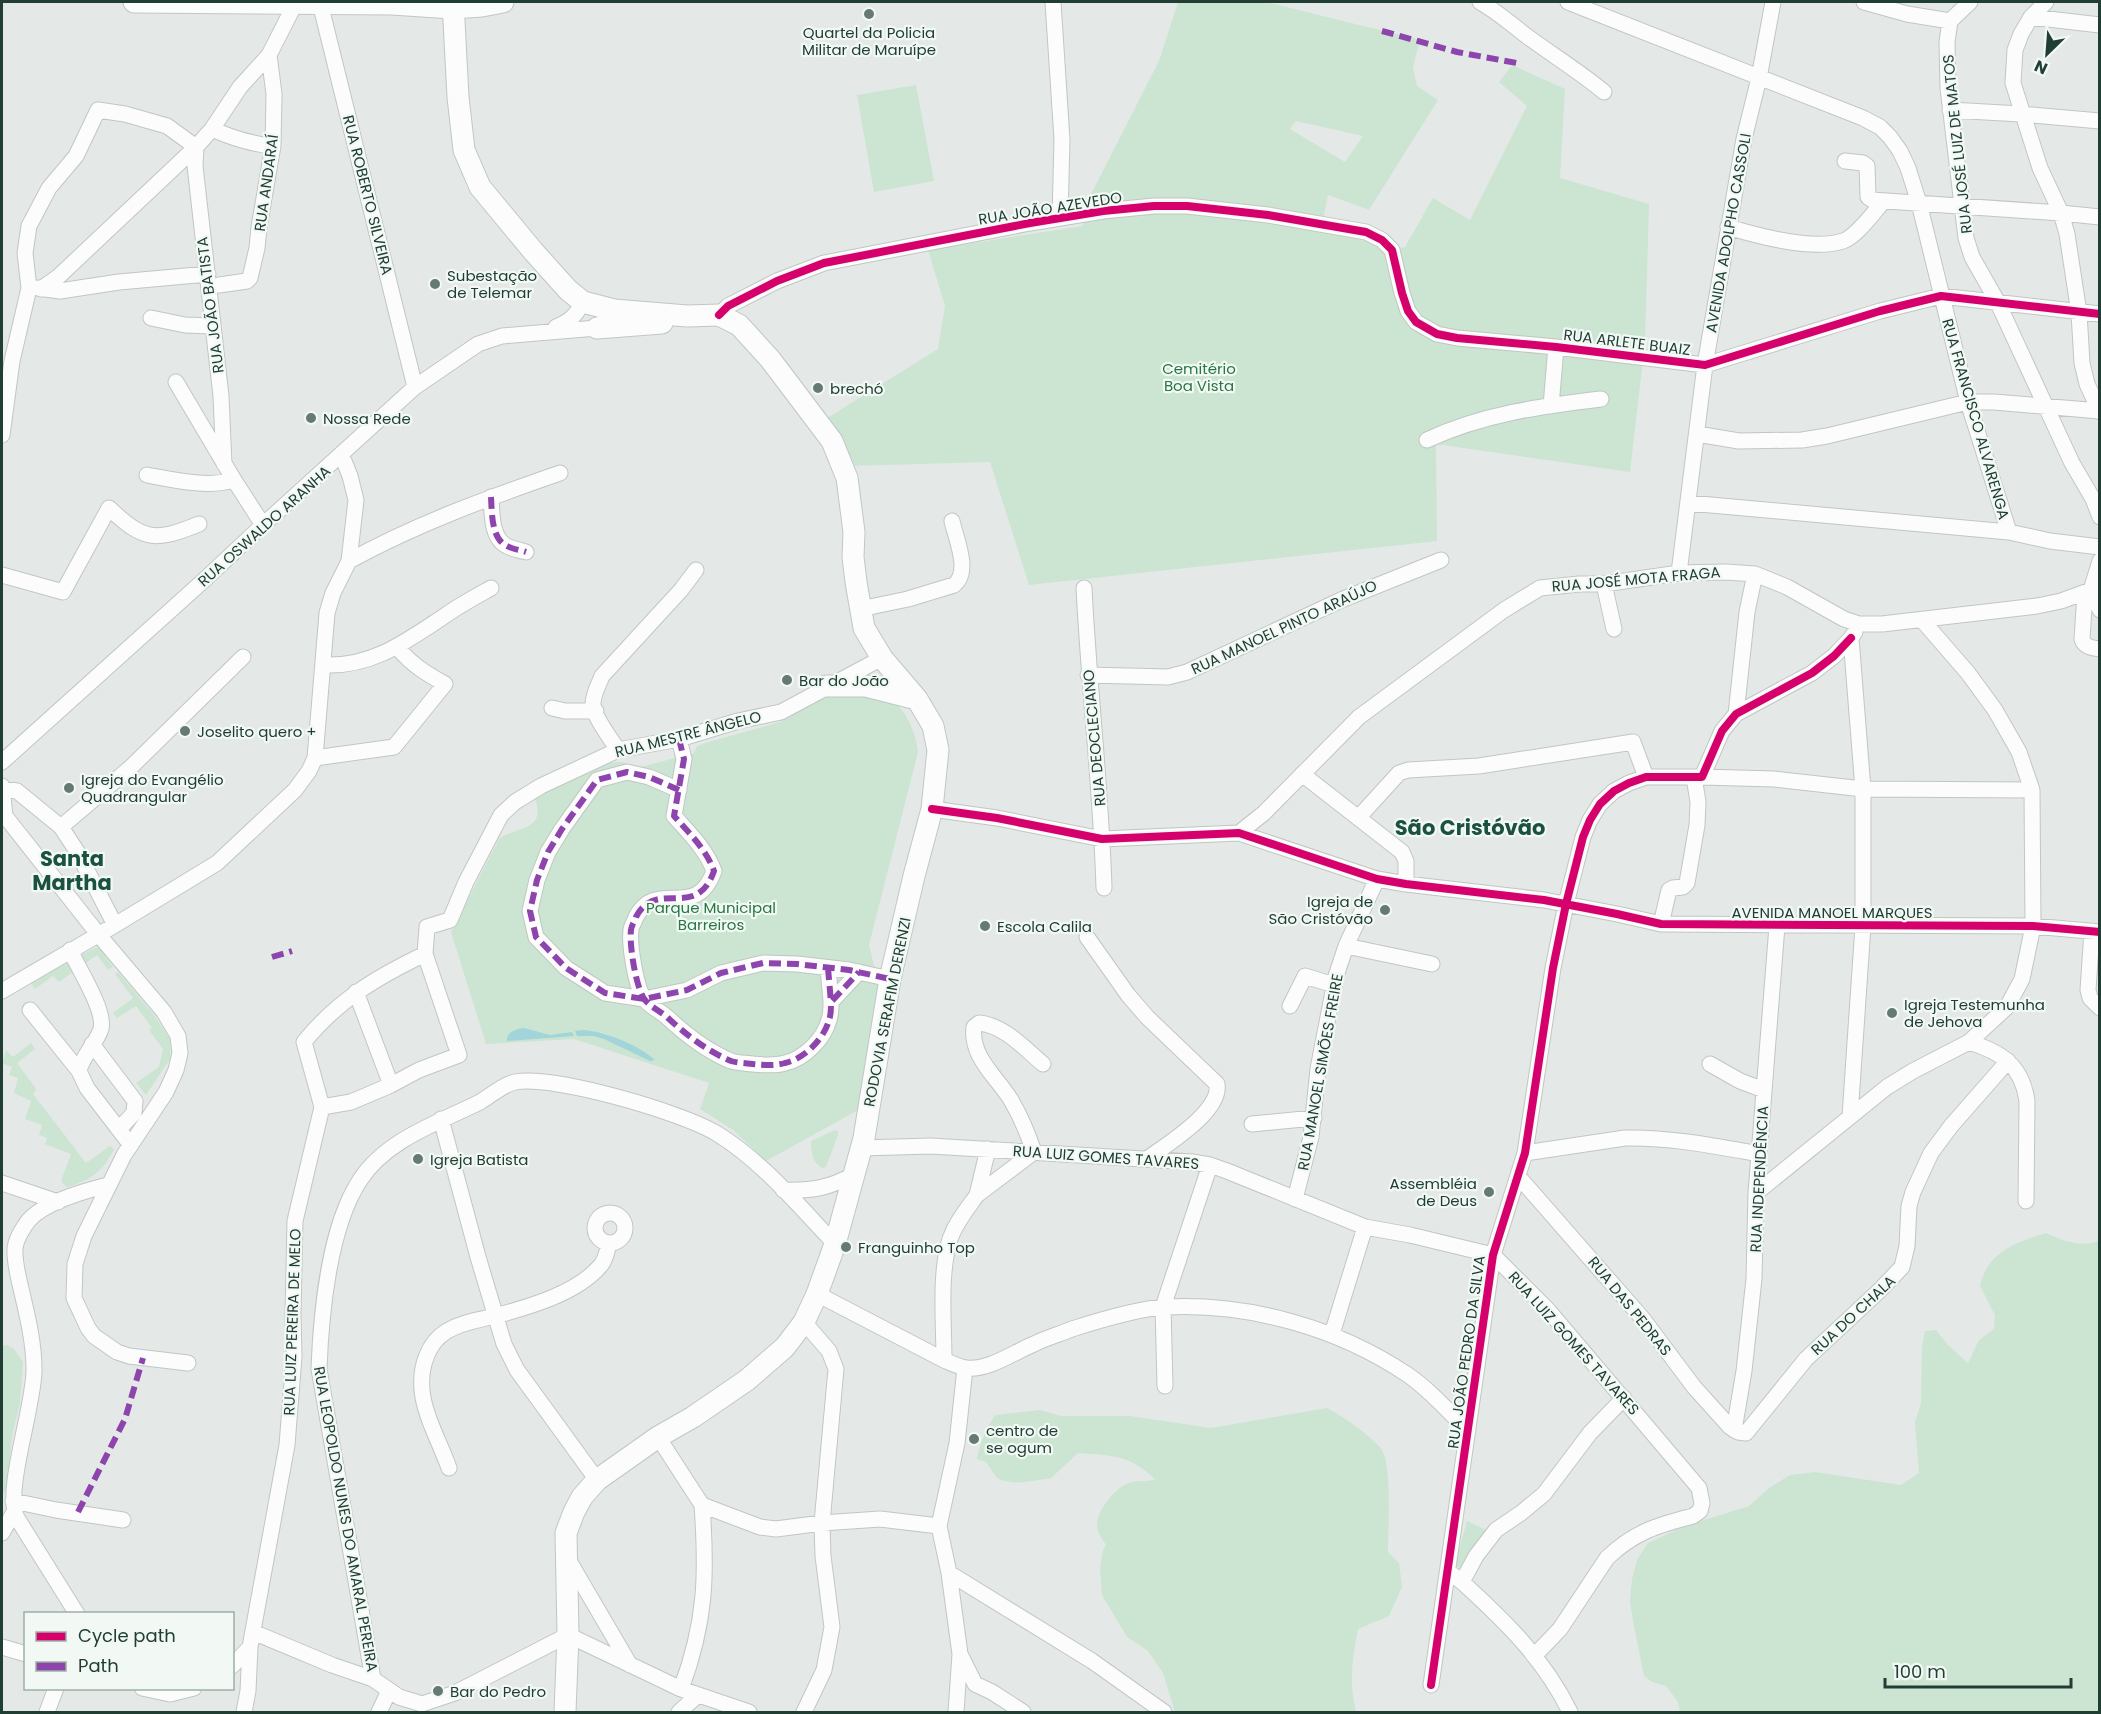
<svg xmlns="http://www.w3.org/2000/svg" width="2101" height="1714" viewBox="0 0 2101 1714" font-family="Poppins,sans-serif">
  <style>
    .green { fill: #cce4d2; fill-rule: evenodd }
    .water { fill: #a2d5da }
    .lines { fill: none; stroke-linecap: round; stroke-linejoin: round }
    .street-casing { stroke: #c1c6c4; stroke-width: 17 }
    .secondary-casing { stroke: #bfc7c4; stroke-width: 23 }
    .street { stroke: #fbfcfb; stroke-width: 15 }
    .secondary { stroke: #fbfcfb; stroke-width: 21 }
    .quiet { stroke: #8e44ad; stroke-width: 6; stroke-dasharray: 12 6; stroke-linecap: butt }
    .cycleway-casing { stroke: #f2f9f5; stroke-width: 11 }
    .cycleway { stroke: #d6006c; stroke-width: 8 }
    .poi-dot { fill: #657a73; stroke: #f2f9f5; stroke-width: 2 }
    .labels { text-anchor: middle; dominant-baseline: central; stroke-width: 4.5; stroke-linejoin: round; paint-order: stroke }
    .poi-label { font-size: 15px; fill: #203e34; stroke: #f2f9f5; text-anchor: start }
    .street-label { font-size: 15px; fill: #203e34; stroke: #f2f9f5 }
    .park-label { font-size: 15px; fill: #287743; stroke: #f2f9f5 }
    .district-label { font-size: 21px; font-weight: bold; fill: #1b5141; stroke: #f2f9f5 }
  </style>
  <rect width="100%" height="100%" fill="#e4e9e7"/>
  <!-- green -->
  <path class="green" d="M1178,2H1266L1420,40L1413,67L1417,86L1438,100L1369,210L1328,195L1321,230L1367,239L1384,250L1405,247L1433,198L1470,220L1527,106L1499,82L1512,65L1565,89L1560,178L1649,204L1645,343L1630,472L1436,444L1437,541L1029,585L990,462L850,466L824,420L938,349L945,306L928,250L1083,226L1087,202L1159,61ZM1296,121L1363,136L1345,162L1290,129Z
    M916,85L934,181L874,192L857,95Z
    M835,692C848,694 875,694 886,698C906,706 916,733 918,752L869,945L879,986L860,1109L766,1161L733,1130L700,1109L709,1083L574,1039L486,1044L451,932L499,839C518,825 548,832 534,796C554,787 598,762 619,762C626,762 631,765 637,768L694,753L697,746L705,743L780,722L818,698Z
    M99,946L113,967L108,970L97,955L59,982L53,976L35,989L30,982Z
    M118,972L154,1015L171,1041L170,1059L146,1095L136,1083L159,1067L163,1049L149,1030L152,1028L136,1006L117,1018L113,1013L133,998L115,974Z
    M31,1043L35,1049L17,1063L35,1087L36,1091L33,1094L86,1163L110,1146L114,1149C103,1172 91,1180 67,1187L61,1181L71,1154L45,1144L47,1138L39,1135L42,1125L25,1119L31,1101L14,1093L18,1078L9,1075L12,1067L2,1063L6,1050L13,1057Z
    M835,1130L838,1131V1135L826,1167L823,1168C812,1163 811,1152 811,1141Z
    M2046,1233C2061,1240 2084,1249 2099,1240V1712H1680L1678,1702L1666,1686L1652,1682L1644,1676L1633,1621L1630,1602L1632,1579L1637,1560L1648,1543L1685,1526L1749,1506L1769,1488L1790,1475L1815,1472L1901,1485L1919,1473L1915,1422L1921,1403L1922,1347L1925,1331L1936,1330L1948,1345L1968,1363L1979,1340L1994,1329L1995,1315L1980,1286C1987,1252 2017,1242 2046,1233Z
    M7,1345L14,1349L23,1362L20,1403L12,1436L7,1488L2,1496V1346Z
    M1327,1408C1341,1415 1373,1437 1382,1450C1392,1467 1388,1530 1388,1552L1399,1563L1402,1587L1389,1616L1358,1629C1352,1658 1349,1684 1356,1712H1175L1163,1673L1148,1651L1127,1637L1102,1595L1100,1569L1103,1550L1106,1545C1102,1538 1096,1532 1097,1524C1098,1508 1117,1485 1132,1482C1140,1480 1148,1482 1155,1479C1128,1454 1113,1456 1078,1453L1050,1479C1028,1480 1018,1487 997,1478L986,1462L977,1459C980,1442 986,1429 995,1415L1040,1410L1061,1416H1130L1211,1428Z
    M1467,1521L1488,1531L1465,1568L1454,1567Z"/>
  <!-- water -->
  <path class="water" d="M524,1028L550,1035L572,1032L574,1036L507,1041C506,1032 516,1029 524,1028Z
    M582,1030C604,1031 639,1045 655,1060L650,1061L604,1039L593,1036H577L575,1031Z"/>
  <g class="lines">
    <defs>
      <path id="street" d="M1053,2L1062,140L1060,218
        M1480,2C1498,12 1512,25 1528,37C1554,56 1580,72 1604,92
        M1568,2L1863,118L1880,127L1890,137L1900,151L1908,168L1919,203L1968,402L2009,532
        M1864,2L1907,14L1950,21
        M1970,2L1950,21L1947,42L1948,88L1966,238L1972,257L1997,301L2072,463L2093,499L2100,517
        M2046,2L2031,17L2021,34L2015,50L2013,83L2040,168L2061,213L2067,234L2079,313L2082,363L2087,384L2100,412
        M320,3L415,387
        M2031,17L2100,25
        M1950,110L2021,114L2100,121
        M212,129C232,138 251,144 273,146
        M196,147L195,166L221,396L224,464
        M1845,161L1863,163L1867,166L1868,197L1872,200L2061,213L2100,217
        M1728,227C1758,236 1812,251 1843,241C1856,237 1874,212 1883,202
        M219,285L247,281L250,278L257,248L259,227L273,146L274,94L269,55
        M38,288L60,291L119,282L208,274
        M41,289L58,277L196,147L212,129L240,87L269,55L295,4
        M719,315L728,306L777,281L824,263L1030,223L1103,211L1154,206H1187L1268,215L1366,232L1382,240L1392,250L1402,293L1408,311L1416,322L1437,334L1457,338L1556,347L1705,365L1880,311L1941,296L2100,314
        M151,318L185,325L213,326
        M556,327C571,321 576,315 583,302
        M176,382L234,480L263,525
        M1551,406L1556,347
        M1697,434L1739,441L1802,440L1827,436L1968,402H1994L2100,411
        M2,435L12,361L29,288L25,253L29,226L49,188L76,156L98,110L125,114L167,126L196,147
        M1427,440C1482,414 1542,406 1601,399
        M147,475C174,480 208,488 234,480
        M491,497C492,512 491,539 507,546C512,549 520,550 526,552
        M1689,503L2009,532L2050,541L2100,547
        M349,561C416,524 488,498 560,473
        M2100,561L2091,590L2100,610
        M1679,573L1705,365L1744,139L1759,78L1773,2
        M2,575L63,592L109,508C144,541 155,542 199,524
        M1604,584L1614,629
        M1084,588C1089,688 1101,788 1104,888
        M2085,594L2082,639C2084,647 2092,648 2100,649
        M860,609L908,599L954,585C971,572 956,539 952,521
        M324,665C372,667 405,642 443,617C458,606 475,597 491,588
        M1088,675L1168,677L1187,672L1341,600L1441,560
        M552,708L565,711H596
        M1736,714L1747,612L1755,574
        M679,739L684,759L674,816C689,833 706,849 714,871C696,922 657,877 636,917C635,921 631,926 631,930C629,944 636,989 645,1000C651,1007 660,1011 667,1017C685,1034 707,1051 731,1061C737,1063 746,1063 753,1064C763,1065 775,1066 785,1063C804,1059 824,1039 829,1020C831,1015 831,1008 831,1002
        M618,750C611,739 593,716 593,704C593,694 599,684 602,676L681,590L696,570
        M315,758L394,747L445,684C425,673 411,664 397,647
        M2,762L202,582L263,525L415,387L478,344L502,336L597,328L604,321
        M1302,774L1402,852L1406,861V884
        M1702,777L1774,779L1863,789L2032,790
        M2,786L5,816L98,934L164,1012L178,1036L180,1053L176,1070L166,1092L124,1155L84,1236L75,1264L74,1298L88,1328L94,1336L117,1352L129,1356L188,1363
        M3,789L17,791L61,827L78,853L115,925
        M679,790L649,777L627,772L597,780L562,829L548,852L537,880L530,911L536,937L566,968L605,993L644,999L687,990L721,973L763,963L797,964L849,970L890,979
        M932,809L997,818L1102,839L1239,833L1377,879L1406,884L1544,900L1617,914L1661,924L2033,926L2100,932
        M1358,818L1399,773L1408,770L1479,766L1633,742L1646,777
        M61,827L130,768L243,657
        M1239,833L1264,813L1359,717L1504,610L1540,588L1579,584H1604L1679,573L1726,572L1755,574L1787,587L1844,619L1859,624H1882L2037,606L2061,601L2091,590
        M1661,924L1669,890L1673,888L1683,887L1687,883L1697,825L1698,802L1694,777
        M2092,931L2088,990L2090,998L2100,1008
        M1087,937L1128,995L1147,1017L1217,1084C1222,1111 1166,1145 1147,1159
        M1346,946L1432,964
        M70,950C78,968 106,1011 101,1029C96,1044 83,1054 79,1071L87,1088L130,1144
        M828,968L831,1002L859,972
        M2,991L115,925L217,863L295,790L309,771L315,758L327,613L333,593L349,561L356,500L350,476L342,456
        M356,992L391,1085
        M1290,1006L1305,976L1334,985
        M30,1010L79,1071
        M1969,1042C2001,1052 2022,1065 2027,1101L2026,1201
        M92,1044L135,1101L134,1113L119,1129
        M1710,1064L1740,1081L1764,1090
        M322,1107L351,1102L391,1085L419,1070L459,1055L425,954L427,927L450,920L466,882L501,815L515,802L541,786L618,750L679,739L738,721L781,712L882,658
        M1850,1116L1863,926V789L1851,638L1855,632
        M441,1119L478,1257L504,1344L517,1370L597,1480
        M1252,1124L1314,1118
        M861,1148L931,1146L1192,1162L1210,1165L1227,1171L1365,1227L1410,1235L1493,1255L1548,1310L1699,1488L1702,1503L1700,1511L1693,1516C1658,1525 1634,1532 1607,1558L1560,1629L1535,1655
        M988,1149L977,1195L1034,1152C1028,1134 1021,1117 1011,1100C997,1077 970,1057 974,1027L979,1023C1004,1025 1025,1049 1043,1064
        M1525,1153L1625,1138C1670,1137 1714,1146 1759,1154
        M1518,1176L1643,1319L1694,1387L1730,1427L1738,1432L1746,1433L1806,1359L1879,1291L1902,1267L1907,1246L1909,1206L1913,1192L1931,1153L1951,1126L2008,1061
        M2,1183L58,1202
        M783,1190C813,1191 829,1188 855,1174
        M1756,1193L1887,1087L1913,1071L1969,1042L2007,1007L2022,979L2033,926L2032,790L2019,752L1995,710L1968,673L1922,620
        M977,1195C967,1209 956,1222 950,1239C939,1274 944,1323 944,1360C951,1363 959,1367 966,1368C988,1371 1014,1352 1034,1344C1046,1338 1060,1334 1072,1329C1097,1321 1140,1308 1166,1307C1250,1303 1338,1328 1408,1375C1430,1390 1449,1412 1468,1431
        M1295,1199L1311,1137L1318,1069L1336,976L1346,946L1377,879
        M595 1228a15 15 0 1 1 30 0a15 15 0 1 1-30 0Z
        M817,1294L944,1360
        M1332,1334L1365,1227
        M1165,1386L1163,1307L1210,1165
        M1734,1430L1744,1371L1754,1279L1756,1193L1777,926
        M658,1437L702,1505L760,1527L776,1529L822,1523L880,1519L939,1526
        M449,1468C441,1445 424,1415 422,1390C420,1368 427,1343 447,1331C462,1322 479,1320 495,1316C529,1307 578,1293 601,1265C606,1259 607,1251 609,1244
        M13,1501L56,1510L123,1520
        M2,1533L14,1512
        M568,1559L630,1665
        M1449,1572L1462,1582L1476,1556L1496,1530L1521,1513L1544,1494L1590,1433L1624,1398
        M949,1573L1092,1661L1164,1712
        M1462,1582C1505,1621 1545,1660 1570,1712
        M77,1614L17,1518C4,1491 34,1407 34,1370C34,1344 28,1318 22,1293C19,1279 14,1263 15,1248C16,1241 20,1233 24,1227C36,1204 84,1191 108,1185
        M253,1632L332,1665L373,1679L399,1697L422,1704L455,1693L568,1635L681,1689L749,1712
        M2,1647L26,1654
        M961,1656L975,1684L992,1692L1023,1712
        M232,1666L250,1647
        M373,1679L319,1369C321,1314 329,1227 360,1180C387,1139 438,1123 480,1102C490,1096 504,1084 515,1082C554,1075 681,1112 716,1133C762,1161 798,1205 835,1244
        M1431,1685L1493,1255L1525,1153L1553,968L1566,904L1583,837L1590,820L1600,804L1614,791L1629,783L1646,777H1702L1722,731L1736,714L1812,673L1834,656L1851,638
        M142,1688L170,1694L194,1688
        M681,1689C706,1622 707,1575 702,1505
        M47,1712L56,1688
        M244,1712L248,1691L250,1647L287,1445L294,1357L293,1314L295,1221L322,1107L304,1042C338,1000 377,977 425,954
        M379,1712L389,1691
        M679,1712L697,1696
        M804,1712L824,1670L832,1627L823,1556L822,1523L836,1369L829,1351L804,1322
        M956,1712L960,1654L949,1573L939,1526L957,1443L965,1368"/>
      <path id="secondary" d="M134,2L392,4L452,8L482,6L503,2
        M453,2L458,97L464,150L480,187L533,251L568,290L583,302L614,310L687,316L719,315L739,325L770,359L832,441L847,478L854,532L853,557L856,582L864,628L882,658L917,699L933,726L938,750L932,809L914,876L890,979L864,1138L835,1244L817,1294L804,1322L785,1347L747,1380L693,1417L658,1437L597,1480L582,1497L574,1512L566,1533L568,1635L565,1712
        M597,328L662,323
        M826,686H866L917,699"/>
    </defs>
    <!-- street casing -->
    <use href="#street" class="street-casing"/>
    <!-- secondary casing -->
    <use href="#secondary" class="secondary-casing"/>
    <!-- street -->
    <use href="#street" class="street"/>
    <!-- secondary -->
    <use href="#secondary" class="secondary"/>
    <!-- quiet -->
    <path class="quiet" d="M1382,31L1457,52L1517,63
      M491,497C492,512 491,539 507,546C512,549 520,550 526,552
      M679,739L684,759L674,816C689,833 706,849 714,871C696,922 657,877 636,917C635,921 631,926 631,930C629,944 636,989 645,1000C651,1007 660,1011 667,1017C685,1034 707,1051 731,1061C737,1063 746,1063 753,1064C763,1065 775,1066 785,1063C804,1059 824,1039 829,1020C831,1015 831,1008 831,1002
      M679,790L649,777L627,772L597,780L562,829L548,852L537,880L530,911L536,937L566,968L605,993L644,999L687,990L721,973L763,963L797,964L849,970L890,979
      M272,957L292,951
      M828,968L831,1002L859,972
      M78,1512L125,1419L143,1358"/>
    <defs>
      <path id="cycleway" d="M719,315L728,306L777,281L824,263L1030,223L1103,211L1154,206H1187L1268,215L1366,232L1382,240L1392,250L1402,293L1408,311L1416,322L1437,334L1457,338L1556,347L1705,365L1880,311L1941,296L2100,314
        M932,809L997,818L1102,839L1239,833L1377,879L1406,884L1544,900L1617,914L1661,924L2033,926L2100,932
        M1431,1685L1493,1255L1525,1153L1553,968L1566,904L1583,837L1590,820L1600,804L1614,791L1629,783L1646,777H1702L1722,731L1736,714L1812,673L1834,656L1851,638"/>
    </defs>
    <!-- cycleway casing -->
    <use href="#cycleway" class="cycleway-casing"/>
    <!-- cycleway -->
    <use href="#cycleway" class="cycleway"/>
  </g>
  <!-- markers -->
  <g class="poi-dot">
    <circle cx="869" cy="14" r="6"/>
    <circle cx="435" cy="284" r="6"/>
    <circle cx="818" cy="388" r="6"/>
    <circle cx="311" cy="418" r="6"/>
    <circle cx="787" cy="680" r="6"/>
    <circle cx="185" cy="731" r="6"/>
    <circle cx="69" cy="788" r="6"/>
    <circle cx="1385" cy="910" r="6"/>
    <circle cx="985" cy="926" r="6"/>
    <circle cx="1892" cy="1013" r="6"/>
    <circle cx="418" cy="1159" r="6"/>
    <circle cx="1489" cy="1192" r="6"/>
    <circle cx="846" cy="1247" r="6"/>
    <circle cx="974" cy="1439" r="6"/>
    <circle cx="438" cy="1691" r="6"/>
  </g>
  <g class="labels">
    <!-- poi labels -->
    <g class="poi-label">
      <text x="869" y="32" text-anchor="middle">Quartel da Policia<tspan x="869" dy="17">Militar de Maruípe</tspan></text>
      <text x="447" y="275">Subestação<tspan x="447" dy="17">de Telemar</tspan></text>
      <text x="830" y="388">brechó</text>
      <text x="323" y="418">Nossa Rede</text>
      <text x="799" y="680">Bar do João</text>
      <text x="197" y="731">Joselito quero +</text>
      <text x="81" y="779">Igreja do Evangélio<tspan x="81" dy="17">Quadrangular</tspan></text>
      <text x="1373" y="901" text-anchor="end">Igreja de<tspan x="1373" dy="17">São Cristóvão</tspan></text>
      <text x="997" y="926">Escola Calila</text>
      <text x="1904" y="1004">Igreja Testemunha<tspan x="1904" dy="17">de Jehova</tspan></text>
      <text x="430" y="1159">Igreja Batista</text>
      <text x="1477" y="1183" text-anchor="end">Assembléia<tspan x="1477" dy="17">de Deus</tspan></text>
      <text x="858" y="1247">Franguinho Top</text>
      <text x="986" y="1430">centro de<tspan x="986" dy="17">se ogum</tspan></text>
      <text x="450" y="1691">Bar do Pedro</text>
    </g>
    <!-- street labels -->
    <g class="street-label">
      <text transform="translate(1957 144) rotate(-96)">RUA JOSÉ LUIZ DE MATOS</text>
      <text transform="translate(266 183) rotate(-82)">RUA ANDARAÍ</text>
      <text transform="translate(368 195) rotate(76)">RUA ROBERTO SILVEIRA</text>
      <text transform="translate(1050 208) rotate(-9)">RUA JOÃO AZEVEDO</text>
      <text transform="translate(1728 233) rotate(-80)">AVENIDA ADOLPHO CASSOLI</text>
      <text transform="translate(210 305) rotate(-97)">RUA JOÃO BATISTA</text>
      <text transform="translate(1627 342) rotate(7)">RUA ARLETE BUAIZ</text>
      <text transform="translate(1976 419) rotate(74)">RUA FRANCISCO ALVARENGA</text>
      <text transform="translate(264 526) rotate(-42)">RUA OSWALDO ARANHA</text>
      <text transform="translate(1636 579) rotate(-5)">RUA JOSÉ MOTA FRAGA</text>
      <text transform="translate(1284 627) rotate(-25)">RUA MANOEL PINTO ARAÚJO</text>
      <text transform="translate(688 734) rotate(-14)">RUA MESTRE ÂNGELO</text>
      <text transform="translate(1094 738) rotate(-95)">RUA DEOCLECIANO</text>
      <text x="1832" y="912">AVENIDA MANOEL MARQUES</text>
      <text transform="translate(887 1012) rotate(-79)">RODOVIA SERAFIM DERENZI</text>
      <text transform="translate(1320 1072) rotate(-80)">RUA MANOEL SIMÕES FREIRE</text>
      <text transform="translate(1106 1157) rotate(4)">RUA LUIZ GOMES TAVARES</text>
      <text transform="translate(1759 1179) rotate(-87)">RUA INDEPENDÊNCIA</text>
      <text transform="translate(1630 1306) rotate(51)">RUA DAS PEDRAS</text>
      <text transform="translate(1853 1315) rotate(-43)">RUA DO CHALA</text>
      <text transform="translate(292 1322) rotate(-88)">RUA LUIZ PEREIRA DE MELO</text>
      <text transform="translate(1574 1343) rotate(48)">RUA LUIZ GOMES TAVARES</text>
      <text transform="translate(1466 1352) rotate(-82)">RUA JOÃO PEDRO DA SILVA</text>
      <text transform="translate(346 1519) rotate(80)">RUA LEOPOLDO NUNES DO AMARAL PEREIRA</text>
    </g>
    <!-- park labels -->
    <g class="park-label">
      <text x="1199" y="368">Cemitério<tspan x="1199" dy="17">Boa Vista</tspan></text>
      <text x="711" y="907">Parque Municipal<tspan x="711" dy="17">Barreiros</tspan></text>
    </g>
    <!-- district labels -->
    <g class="district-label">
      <text x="1470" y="827">São Cristóvão</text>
      <text x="72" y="858">Santa<tspan x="72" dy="24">Martha</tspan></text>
    </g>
  </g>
  <!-- border -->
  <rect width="2101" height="1714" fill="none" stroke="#203e34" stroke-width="6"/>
  <!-- legend -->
  <rect x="24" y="1612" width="210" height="78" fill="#f2f9f5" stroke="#9eaea8" stroke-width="1.5"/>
  <rect x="36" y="1632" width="30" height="9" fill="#d6006c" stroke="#9eaea8" stroke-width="1.5"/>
  <text x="78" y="1642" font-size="18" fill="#203e34">Cycle path</text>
  <rect x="36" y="1662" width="30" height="9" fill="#8e44ad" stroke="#9eaea8" stroke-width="1.5"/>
  <text x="78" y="1672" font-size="18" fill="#203e34">Path</text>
  <!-- north arrow -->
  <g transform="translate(2047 54) rotate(205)" stroke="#f2f9f5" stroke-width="4.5" paint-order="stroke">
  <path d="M0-4.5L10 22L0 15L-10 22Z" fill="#203e34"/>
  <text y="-9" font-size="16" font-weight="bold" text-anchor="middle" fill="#203e34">N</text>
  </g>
  <!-- scale -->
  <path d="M1885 1678v9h186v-9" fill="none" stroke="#203e34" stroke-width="3"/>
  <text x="1894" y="1678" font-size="18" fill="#203e34" stroke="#f2f9f5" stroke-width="4.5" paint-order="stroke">100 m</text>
</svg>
